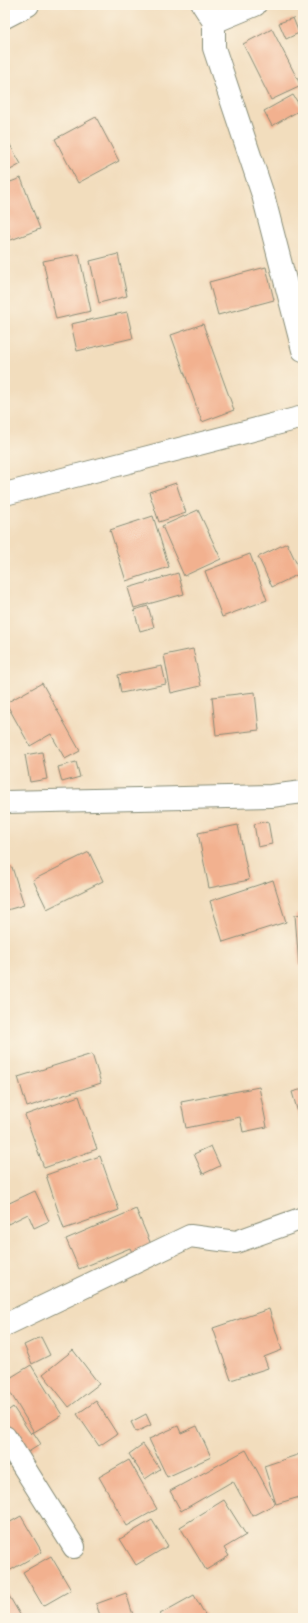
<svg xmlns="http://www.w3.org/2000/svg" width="308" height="1623" viewBox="0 0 308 1623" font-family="'Sorts Mill Goudy',serif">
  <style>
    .building { fill: #f2b18f }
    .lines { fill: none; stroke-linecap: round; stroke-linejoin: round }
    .street-casing { stroke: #888d78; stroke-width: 24 }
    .street { stroke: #fff; stroke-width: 22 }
  </style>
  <rect width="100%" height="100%" fill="#fcf5e5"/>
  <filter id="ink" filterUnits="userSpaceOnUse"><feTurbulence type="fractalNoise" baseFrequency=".025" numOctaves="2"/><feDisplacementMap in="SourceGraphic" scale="8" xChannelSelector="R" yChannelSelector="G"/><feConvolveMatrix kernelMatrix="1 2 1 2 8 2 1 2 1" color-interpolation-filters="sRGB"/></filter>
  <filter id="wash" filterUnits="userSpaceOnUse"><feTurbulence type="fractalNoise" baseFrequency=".012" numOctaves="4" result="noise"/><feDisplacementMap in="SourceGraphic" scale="16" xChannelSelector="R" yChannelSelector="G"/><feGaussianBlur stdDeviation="0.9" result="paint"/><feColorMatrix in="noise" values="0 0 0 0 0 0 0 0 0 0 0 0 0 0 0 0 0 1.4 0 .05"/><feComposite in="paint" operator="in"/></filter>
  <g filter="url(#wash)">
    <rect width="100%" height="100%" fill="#f2ddbd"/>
    <g id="blocks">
      <!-- building -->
      <path class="building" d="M293,18L299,33L286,39L279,23Z
        M272,29L301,86L271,100L243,44Z
        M293,95L302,109L272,126L264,111Z
        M96,117L119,161L78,183L55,139Z
        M5,136L21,164L5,173Z
        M21,178L40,229L11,240L5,226V184Z
        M79,254L91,311L56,319L43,261Z
        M118,254L127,296L99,303L90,261Z
        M266,267L274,300L218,315L209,282Z
        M127,312L133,338L77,351L71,324Z
        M203,324L234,410L202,422L171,335Z
        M176,483L186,513L159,522L149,492Z
        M198,510L221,559L184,576L162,526Z
        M153,516L169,567L126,581L110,530Z
        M287,543L301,573L272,587L258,557Z
        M250,554L267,600L222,617L205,571Z
        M178,573L184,594L134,608L128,588Z
        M148,606L154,627L140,631L134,610Z
        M193,649L201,686L171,693L164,655Z
        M162,666L166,684L121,693L118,675Z
        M42,683L80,751L65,759L51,734L30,746L6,703Z
        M255,692L259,730L216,735L212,697Z
        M42,752L47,779L30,782L25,755Z
        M76,762L80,777L62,782L58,767Z
        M268,821L272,844L258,847L254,824Z
        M238,825L249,880L209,888L198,833Z
        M89,852L103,881L47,909L33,880Z
        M12,867L24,905L7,910L5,903V869Z
        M273,880L286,922L223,942L210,901Z
        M303,914V965L299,966L295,915Z
        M92,1054L101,1083L27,1107L18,1077Z
        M259,1087L267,1127L243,1132L240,1117L186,1128L181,1102Z
        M303,1089V1130L292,1092Z
        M79,1096L97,1149L44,1168L25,1115Z
        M211,1146L220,1166L203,1174L194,1154Z
        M100,1156L119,1210L64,1229L46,1175Z
        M35,1191L49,1221L34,1228L28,1214L8,1224L5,1217V1205Z
        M136,1209L153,1249L134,1257L130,1248L79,1269L66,1239Z
        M269,1309L282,1350L264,1357L268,1368L231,1380L213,1328Z
        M41,1337L50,1355L32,1364L24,1345Z
        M73,1350L99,1384L69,1407L43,1374Z
        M31,1365L62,1415L34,1432L5,1384V1381Z
        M96,1401L117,1434L99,1446L77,1414Z
        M13,1407L31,1434L33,1432L41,1444L25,1454L5,1424V1413Z
        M146,1414L151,1425L136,1432L131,1422Z
        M178,1426L181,1433L197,1426L211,1457L167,1477L149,1439Z
        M143,1444L160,1469L145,1479L129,1454Z
        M246,1450L275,1504L252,1516L233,1481L181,1511L170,1491Z
        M303,1453V1496L276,1504L264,1466Z
        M129,1460L157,1509L127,1526L99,1477Z
        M224,1500L246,1535L224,1548L229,1556L206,1570L180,1527Z
        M21,1516L42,1552L9,1571L5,1564V1525Z
        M152,1520L168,1546L136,1565L120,1539Z
        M51,1556L71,1590L43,1606L23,1572Z
        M5,1589L22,1618H5Z
        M126,1593L134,1618H101L96,1604Z
        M194,1595L207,1618H162L160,1614Z"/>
    </g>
  </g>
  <g filter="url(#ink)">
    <use href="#blocks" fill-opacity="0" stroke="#888d78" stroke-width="1"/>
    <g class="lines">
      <defs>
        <path id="street" d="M203,5L214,22V48L263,195L303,350
          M5,17L28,5
          M214,22L255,5
          M5,494L303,417
          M5,802L271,796L303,792
          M5,1325L190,1236L236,1242L303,1218
          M5,1437L74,1547"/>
      </defs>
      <!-- street casing -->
      <use href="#street" class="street-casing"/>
      <!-- street -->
      <use href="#street" class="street"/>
    </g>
  </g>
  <!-- margin -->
  <rect width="308" height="1623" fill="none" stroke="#fcf5e5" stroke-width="20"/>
</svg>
